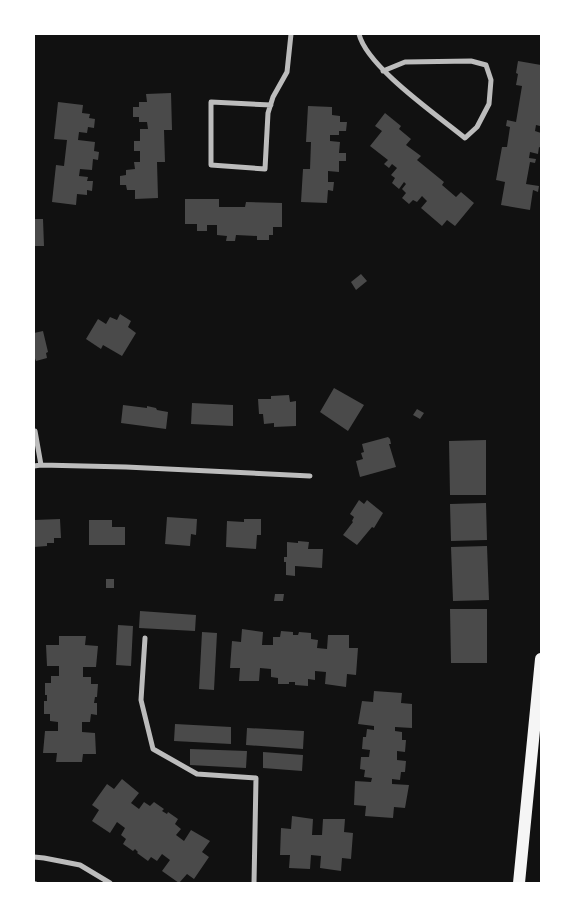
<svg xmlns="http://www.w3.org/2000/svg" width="575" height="917" viewBox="0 0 575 917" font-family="Signika,sans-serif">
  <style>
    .building { fill: #4a4a4a }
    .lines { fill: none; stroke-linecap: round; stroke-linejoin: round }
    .path { stroke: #f5f5f5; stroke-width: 3 }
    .minor { stroke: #bcbcbc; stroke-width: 5 }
    .primary { stroke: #f5f5f5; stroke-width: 12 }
  </style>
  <rect width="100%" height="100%" fill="#111"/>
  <!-- building -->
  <path class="building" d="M518,61L541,65V119L540,126L536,125L535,131L541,133V148L539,147L538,154L530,152L529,158L536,159L535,163L530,162L526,184L539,186L538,192L533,190L530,210L501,205L505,182L496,180L502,147H507L510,127L506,126L507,120L516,122L522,86L516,85L518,74L516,73Z
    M171,93L172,130H164L165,162H157L158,198L135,199V190H127L126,185H120V176L126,175V170L135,169L134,162H140V151H134V141H140V129H148L147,122H139V117H133V107H139V102H147L146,94Z
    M58,102L83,105L82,113L90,114L89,118L95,119L94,128L88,127L87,133L79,132L78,140L95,142L94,151L99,152L98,160L93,159L92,170L80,169L79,176L88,177L87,181H93L92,191L87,190V195L77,194L76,205L52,202L56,165L64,166L67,140L54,139Z
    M308,106L332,107V115L340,116V122H347L346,131H339V135H330V141L340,142L339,153H346V161H339V172L328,171V182H334L333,191L328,190L327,203L301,202L303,169H310L311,142H306Z
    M385,113L401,126L399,129L411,139L406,145L421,156L417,160L444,182L442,185L456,197L461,192L474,203L455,226L447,220L442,226L421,208L427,201L422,196L417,202L413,200L409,204L402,198L406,193L402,189L406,184L404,182L399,189L392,183L395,178L391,175L397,168L392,164L389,168L384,164L388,160L370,146L382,131L375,126Z
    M185,199H219V207H245L246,202L282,203V227H273V235H269V240H257V236L236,235L235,241H226L227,236L217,235V225H207V231H197V224H185Z
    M34,219H43L44,246H34Z
    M361,274L367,281L356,290L351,282Z
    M120,314L131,321L128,327L136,333L122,356L103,345L101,349L86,339L98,319L106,324L110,317L117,320Z
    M43,331L48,352L46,353L47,358L36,361L34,356V333Z
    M334,388L364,405L348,431L320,412Z
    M289,395L290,402L296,401V426L274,427V423L264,424L263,414H259L258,399H271V396Z
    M192,403L233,405V426L191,424Z
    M123,405L147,408V406L156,408L157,410L168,412L166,429L121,423Z
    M417,409L424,413L420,419L413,415Z
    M388,437L390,439L391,444H389L396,467L360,477L356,461L363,459L361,453L364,452L362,444Z
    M486,440V495H450L449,441Z
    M359,500L364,504L367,500L383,513L374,528L372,527L357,545L343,535L353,522L352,521L354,517L350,514Z
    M486,503L487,540L451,541L450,504Z
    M167,517L197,519L196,535L191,534L190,546L165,544Z
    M60,519L61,538H54V543H47V546L34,547V520Z
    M244,519H261V535H257L256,549L226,547L227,521L244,522Z
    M89,520H112V527H125V545H89Z
    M298,541L309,542L308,549H323L322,568L295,566V576L286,575V562H284V557H287V542L298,543Z
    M487,546L489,600L453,601L451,547Z
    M106,579H114V588H106Z
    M275,594H284L283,601H274Z
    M450,609H487V663H451Z
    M140,611L196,615L195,631L139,628Z
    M118,625L133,626L131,666L116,665Z
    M242,629L263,632L262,645H273V637H280L281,631L293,632V635H298L299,632L311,633V639L318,640L317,648L327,649L328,635H349V648H358L356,675L347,674L346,687L325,684L326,672L315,671V680L308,679V686L295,685V682H289V684H278V678L271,677V669L260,668L259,681H239L240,668H230L232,641L241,642Z
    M202,632L217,633L214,690L199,689Z
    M59,636H86L85,645L98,646L96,667H83V677H91V684H98L97,697H95L94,703H97V715L91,714L90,722H82V732L95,733L96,754H83L82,762H56L57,753H43L45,731H58V722L50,721V714H44V701H47V695H45V683H51V676H59V666H47L46,645H59Z
    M374,691L402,693L401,703L412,704V728L395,727V731L402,732V740H406L405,752L397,751V760L406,761L405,772H401L400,780L392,779V784L409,785L405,808L394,807L393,818L365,816L366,806L354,805L355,781L371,782L372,778L364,777L365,770L360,769L361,757H369L370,750L362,749L363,737H366L367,729L374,730V726L358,724L362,701L373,702Z
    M175,724L231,727V744L174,741Z
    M247,728L304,731L303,749L246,745Z
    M190,749L247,751L246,768L190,765Z
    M263,752L303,755L302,771L263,768Z
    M122,779L139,793L131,803L139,809L144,802L150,806L154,802L164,809L162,811L167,814L168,812L178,819L175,824L181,829L176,835L184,841L191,830L210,841L202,852L209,857L194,879L187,874L179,883L162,871L170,860L162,854L157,861L151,857L148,861L137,853L138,852L135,849L133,851L123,844L126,839L121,835L125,828L117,822L110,833L92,821L99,810L92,805L107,784L114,789Z
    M292,816L313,819L312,835H322L323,819H345L344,832L353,833L351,859L342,858L341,871L320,868L321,856L311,855L310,869L289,868L290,855H280L281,828L291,829Z"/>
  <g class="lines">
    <!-- path -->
    <path class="path" d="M34,883H36"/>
    <!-- minor -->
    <path class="minor" d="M359,34C367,67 437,115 465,138L477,127L489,104L491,80L486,65L471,61L405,62L383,71
      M271,105L211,102V165L265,169L268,113L273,97L287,72L291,34
      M35,431L41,465
      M34,466L41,465L126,467L310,476
      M145,638L141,700L153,749L197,774L256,778L254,883
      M34,857L44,858L80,865L110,883"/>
    <!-- primary -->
    <path class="primary" d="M519,883L541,659"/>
  </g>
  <!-- border -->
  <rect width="575" height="917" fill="none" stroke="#ffffff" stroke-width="70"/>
</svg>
